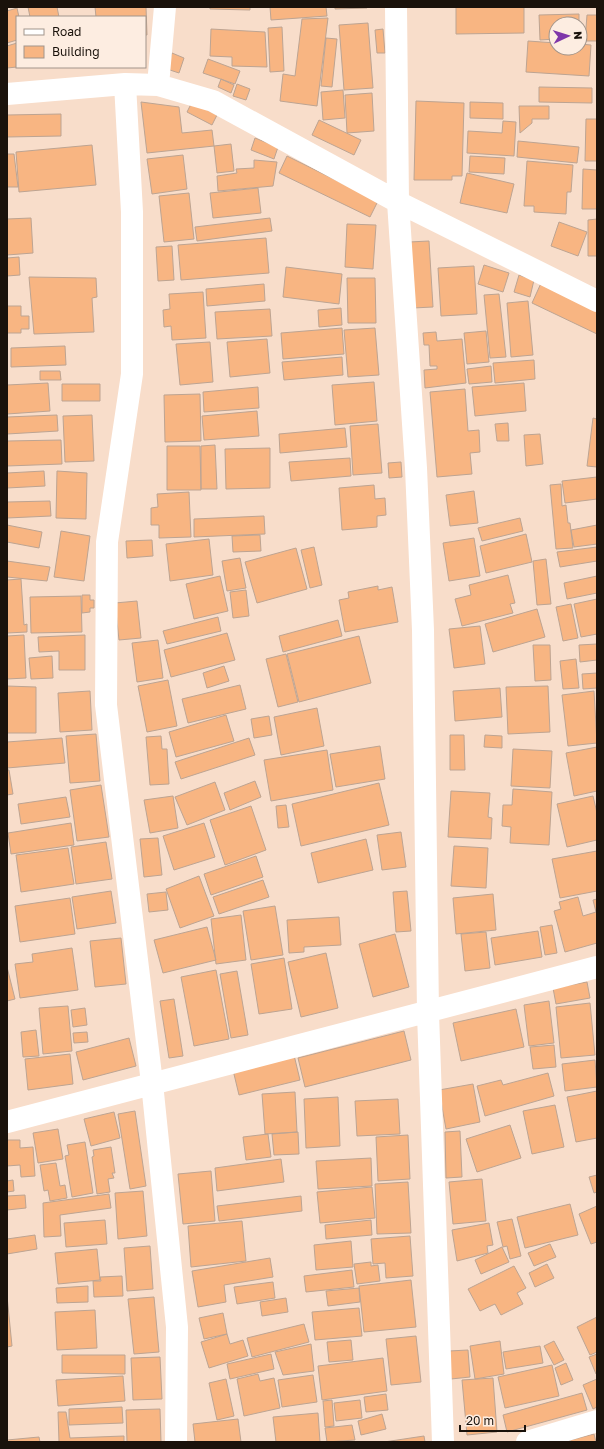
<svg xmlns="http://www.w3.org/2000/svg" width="604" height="1449" viewBox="0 0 604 1449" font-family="'Golos Text',sans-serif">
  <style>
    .building { fill: #f8b582; stroke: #bda492 }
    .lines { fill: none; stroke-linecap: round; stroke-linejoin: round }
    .minor { stroke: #fff; stroke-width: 22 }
  </style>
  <rect width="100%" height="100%" fill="#f8ddca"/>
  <!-- building -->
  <path class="building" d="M28,7H57L59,17H30Z
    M95,7H146L147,35H145V17H96Z
    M210,7H250V10L210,9Z
    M270,7H326L327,16L271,20Z
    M335,7H367V8L335,9Z
    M456,7H524V33L456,34Z
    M17,8L19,17H17V40L7,43V11Z
    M579,14V24H556V39L540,40L539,15Z
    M587,15H597V41H585Z
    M328,18L317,106L280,101L283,74L295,76L302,19Z
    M368,23L373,88L344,90L339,25Z
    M282,27L284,71L270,72L268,28Z
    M211,29L265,32L267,67L232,66V57L210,56Z
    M383,29L385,53H377L375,30Z
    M326,38L337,39L332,87L321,86Z
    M528,41L556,43V48H580V44L591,45L589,76L526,72Z
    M17,43V67L7,68V46Z
    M172,53L184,58L179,73L167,69Z
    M208,59L240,71L235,84L203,73Z
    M221,79L234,85L231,93L218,87Z
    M237,84L250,89L246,100L233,96Z
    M539,87L592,88V103L539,102Z
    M343,90L345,118L323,120L321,92Z
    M372,93L374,131L347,133L345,95Z
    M416,101L464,103L462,176H452V180H414Z
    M141,102L179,107L182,133L212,130L214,146L147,153Z
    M192,102L217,115L212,125L187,112Z
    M470,102L503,103V119L470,118Z
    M519,106H549V119H532V123L520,133Z
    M61,114V136L7,137V115Z
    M586,119H597V161H585Z
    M319,120L361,140L354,155L312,135Z
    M503,121L516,122L514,156L467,153L468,131L502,133Z
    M255,138L278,147L274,159L251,150Z
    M518,141L579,147L577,163L517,157Z
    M231,144L234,171L217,173L214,146Z
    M92,145L96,185L19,192L16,152Z
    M7,154H14L18,187H7Z
    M183,155L187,189L152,194L147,159Z
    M287,156L378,201L370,217L279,173Z
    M470,156L505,158L504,174L469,172Z
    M254,160L277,162L273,186L218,191L217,176L237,173L236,169L254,168Z
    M527,161L573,165L571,192H567L566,214L534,212V206H524Z
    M583,169L597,170V209H582Z
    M467,173L514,184L507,213L460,203Z
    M258,188L261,213L213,218L210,193Z
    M189,193L194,239L164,242L159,196Z
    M31,218L33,253L7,255V219Z
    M270,218L272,231L197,241L195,227Z
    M597,219V256H588V220Z
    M559,222L587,232L578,256L551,246Z
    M347,224L376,225L373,269L345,267Z
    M266,238L269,273L181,280L178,245Z
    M429,241L433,307L413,308L409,242Z
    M172,246L174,280L158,281L156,247Z
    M19,257L20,275L7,276V258Z
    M484,265L509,273L503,292L478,284Z
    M474,266L477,314L441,316L438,268Z
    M286,267L342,274L339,304L283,297Z
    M519,275L534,280L530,297L514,292Z
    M29,277L96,278L97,297L92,298L94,332L34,334Z
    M347,278H375L376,323H348Z
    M542,281L597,307V334L532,303Z
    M264,284L265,301L207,306L206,289Z
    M203,292L206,338L172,340L171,326L164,327L163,310L170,309L169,294Z
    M499,294L506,357L490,358L484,295Z
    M528,301L533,355L511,357L507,303Z
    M7,306H21V316H29V329H21V333H7Z
    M341,308L342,325L319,327L318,310Z
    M270,309L272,336L217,339L215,312Z
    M342,328L344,354L283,359L281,333Z
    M375,328L379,375L348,377L344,330Z
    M486,331L489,362L467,364L464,333Z
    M436,332L437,341L462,339L466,383L425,388L424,370L437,369V366H430L429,345H424L423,333Z
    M267,339L270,373L230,377L227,342Z
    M210,342L213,382L180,385L176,344Z
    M65,346L66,365L11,367V348Z
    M342,357L343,375L284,380L282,362Z
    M534,360L535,379L495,383L493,363Z
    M491,366L492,382L469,384L467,369Z
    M40,371H60L61,380H40Z
    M374,382L377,421L335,425L332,385Z
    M48,383L50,411L7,414V385Z
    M524,383L526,411L475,416L472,387Z
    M62,384H100V401H62Z
    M258,387L259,408L204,412L203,392Z
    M465,389L468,431L479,430L480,452L470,453L472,474L437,477L430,392Z
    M200,394L201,441L165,442L164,395Z
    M257,411L259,436L204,440L202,416Z
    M57,415L58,431L7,434V417Z
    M92,415L94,461L65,462L63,416Z
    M593,418L597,419V467L587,466Z
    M508,423L509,441H497L495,424Z
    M378,424L382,473L353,475L350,426Z
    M345,428L347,447L280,453L279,434Z
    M540,434L543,464L526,466L524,435Z
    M61,440L62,464L7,466V441Z
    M215,445L217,489H201V446Z
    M167,446H200L201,490H167Z
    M270,448V488L226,489L225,449Z
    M350,458L351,476L291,481L289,462Z
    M401,462L402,477L389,478L388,463Z
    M44,471L45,486L7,488V473Z
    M57,471L87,473L86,519L56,518Z
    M597,477V499L565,503L562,481Z
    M561,484L562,506L566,505L568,523H570L573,548L556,549L550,485Z
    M374,485L375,499L385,498L386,515L377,516V527L342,530L339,488Z
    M474,491L478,523L450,526L446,495Z
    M189,492L191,537L159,538V525H151V508L158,507L157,494Z
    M50,501L51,516L7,518V502Z
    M264,516L265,534L194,537V519Z
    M520,518L523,531L482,541L478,528Z
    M7,525L42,532L39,548L7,542Z
    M597,525V544L574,547L571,530Z
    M61,531L90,536L84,581L54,577Z
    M526,534L532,562L486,573L480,546Z
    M260,535L261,551L233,552L232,536Z
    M474,538L480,576L449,581L443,543Z
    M209,539L213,575L170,581L166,544Z
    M152,540L153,556L127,558L126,541Z
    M314,547L322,585L310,588L301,550Z
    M597,547V561L560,567L557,552Z
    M296,548L307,589L257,603L245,562Z
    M240,558L246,588L227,591L222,561Z
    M546,559L551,604L537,605L533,561Z
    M7,561L50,567L47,581L7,577Z
    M508,575L515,603L510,604L513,613L462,626L455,599L471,595L469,585Z
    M220,576L228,611L194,619L186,584Z
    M597,576V593L567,599L564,583Z
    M21,579L24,625L27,624V632L7,633V580Z
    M378,586V590L392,587L398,622L345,632L339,600L349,598L348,592Z
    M246,590L249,616L233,618L230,592Z
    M82,595H90V600H94V608H90V612L82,613Z
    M81,596L82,632L31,633L30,597Z
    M597,599V634L581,637L574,604Z
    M137,601L141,638L119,640L115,603Z
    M571,604L578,638L563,641L556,607Z
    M537,609L545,637L493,652L485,624Z
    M218,617L221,631L167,644L163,631Z
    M338,620L342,636L283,652L279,636Z
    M480,626L485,664L454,668L449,629Z
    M227,633L235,660L171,677L164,650Z
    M24,635L26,678L7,679V636Z
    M85,635V670H59V651L39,652L38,637Z
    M359,636L371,683L299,702L287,654Z
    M158,640L163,678L137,682L132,643Z
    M597,644V660L580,662L579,645Z
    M533,645H550L551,680L535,681Z
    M286,654L298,702L278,707L266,659Z
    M52,656L53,678L31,679L29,658Z
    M576,659L579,688L563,689L560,661Z
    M224,666L229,681L207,688L203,673Z
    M597,673V688L583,689L582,674Z
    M168,680L177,726L147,732L138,686Z
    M240,685L246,709L188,723L182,699Z
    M7,686L36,687V733H7Z
    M548,686L550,732L508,734L506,687Z
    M500,688L502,717L455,721L453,691Z
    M90,691L92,730L60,732L58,693Z
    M594,691L597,743L568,746L562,695Z
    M317,708L324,746L281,755L274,717Z
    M226,715L234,741L176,757L169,732Z
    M269,716L272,735L254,738L251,719Z
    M96,734L100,781L70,783L66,736Z
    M450,735H464L465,770H450Z
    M485,735L502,736V748L484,747Z
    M161,736L162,749H167L169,784L150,785L146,737Z
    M62,738L65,763L7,768V742Z
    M249,738L255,755L181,779L175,762Z
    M380,746L385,779L336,787L330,754Z
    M597,747V791L574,796L566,753Z
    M513,749L552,751L550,788L511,786Z
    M327,750L333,790L271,801L264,760Z
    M7,770H9L13,794L7,795Z
    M255,781L261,797L230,810L224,793Z
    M215,782L225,810L187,825L175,797Z
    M379,783L389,825L301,846L292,804Z
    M101,785L109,837L77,841L70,790Z
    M513,789L552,792L549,845L510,843L511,827L502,826L503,805H512Z
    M451,791L490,793L488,817L492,818L491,839L448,837Z
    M173,796L178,828L150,833L144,800Z
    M593,796L597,813V840L567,847L557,804Z
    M66,797L70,817L21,824L18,804Z
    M286,805L289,827L278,828L276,806Z
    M251,806L266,850L225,865L210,820Z
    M71,823L74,845L11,854L8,833Z
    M204,823L215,857L174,870L163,836Z
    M401,832L406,867L382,870L377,835Z
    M158,838L162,875L144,877L140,839Z
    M366,839L373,870L318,883L311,853Z
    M106,842L112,879L76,884L71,847Z
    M454,846L488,848L486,888L451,886Z
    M68,848L74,884L21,892L16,855Z
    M597,851V891L560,898L552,859Z
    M256,856L263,877L211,895L204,874Z
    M199,876L214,916L180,928L166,889Z
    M263,880L269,897L219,914L213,897Z
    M111,891L116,923L77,929L72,897Z
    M407,891L411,931L396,932L393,892Z
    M166,892L168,910L149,912L147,894Z
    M493,894L496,930L456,934L453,898Z
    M578,897L583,916L596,912L593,900L597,899V943L565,952L554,911L561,909L559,902Z
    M70,898L75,934L20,942L15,906Z
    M275,906L283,955L251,960L243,911Z
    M241,915L246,960L216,964L211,919Z
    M339,917L341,945L304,947V952L289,953L287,920Z
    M552,925L557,953L545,955L540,927Z
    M207,927L216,960L163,973L154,940Z
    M538,931L542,957L495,965L491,938Z
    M486,932L490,968L465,971L461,934Z
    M395,934L409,987L373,997L359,944Z
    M121,938L126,984L95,987L90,941Z
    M72,948L78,990L20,998L15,964L33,962L32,954Z
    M326,953L338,1008L301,1017L288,962Z
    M284,958L292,1009L259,1014L251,964Z
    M7,967L15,999L7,1001Z
    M216,970L229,1039L194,1046L181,977Z
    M237,971L248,1035L231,1038L220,974Z
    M587,982L590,998L556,1004L553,988Z
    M174,999L183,1056L169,1058L160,1001Z
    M549,1001L554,1043L529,1046L524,1005Z
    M590,1003L595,1055L561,1058L556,1007Z
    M68,1006L72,1051L43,1054L39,1008Z
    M85,1008L87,1025L73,1027L71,1010Z
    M516,1009L524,1047L461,1061L453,1023Z
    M36,1030L39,1056L23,1057L21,1032Z
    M404,1031L411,1060L305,1087L298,1058Z
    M87,1032L88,1042L74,1043L73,1033Z
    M129,1038L136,1066L83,1080L76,1052Z
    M554,1045L556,1067L533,1069L530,1047Z
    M70,1054L73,1084L28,1090L25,1059Z
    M294,1055L300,1080L239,1095L233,1070Z
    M595,1060L597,1087L565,1091L562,1064Z
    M548,1073L554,1096L485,1116L477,1086L501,1080L503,1085Z
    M473,1084L480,1122L446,1129L439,1090Z
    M597,1091V1138L576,1142L567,1097Z
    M295,1092L297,1132L265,1134L262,1094Z
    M338,1097L340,1146L306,1148L304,1099Z
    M398,1099L400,1134L357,1136L355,1101Z
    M555,1105L564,1147L532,1154L523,1111Z
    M135,1111L146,1186L130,1189L118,1114Z
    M114,1112L120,1138L91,1146L84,1119Z
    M510,1125L521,1158L477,1172L466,1139Z
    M58,1129L63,1159L38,1163L33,1133Z
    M460,1131L462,1177L446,1178L445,1132Z
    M298,1132L299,1154L274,1155L272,1134Z
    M268,1134L271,1157L246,1160L243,1137Z
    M408,1135L410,1179L378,1181L376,1137Z
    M7,1140H20V1148L33,1147L35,1176L21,1177L20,1165L7,1166Z
    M85,1142L93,1193L72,1197L65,1156L69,1155L67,1145Z
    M111,1147L115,1173H112L114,1178L108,1179L110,1192L97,1194L92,1157L94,1156L93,1150Z
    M371,1158L372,1186L318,1189L316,1161Z
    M281,1159L284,1182L217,1191L215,1168Z
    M56,1163L60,1186L65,1185L67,1198L50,1201L48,1190L44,1191L40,1165Z
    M211,1171L215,1221L183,1224L178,1174Z
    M597,1175V1192L594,1193L589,1177Z
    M482,1179L486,1221L453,1224L449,1182Z
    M13,1180L14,1191L7,1192V1181Z
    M408,1182L411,1233L377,1234L375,1184Z
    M372,1187L375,1218L320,1223L317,1192Z
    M143,1191L147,1236L118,1239L115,1193Z
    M109,1194L111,1208L60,1215L61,1236L44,1237L43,1203Z
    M25,1195L26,1208L7,1210V1196Z
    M301,1196L302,1211L219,1221L217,1206Z
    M570,1204L578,1235L525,1248L517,1217Z
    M597,1206V1242L591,1244L579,1214Z
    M512,1219L521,1256L510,1259L507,1246L503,1247L497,1222Z
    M105,1220L107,1244L66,1247L64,1223Z
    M371,1220L372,1235L326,1239L325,1225Z
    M242,1221L246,1261L191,1267L188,1226Z
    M489,1223L493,1245L487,1246L488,1253L457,1261L452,1230Z
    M35,1235L37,1249L7,1254V1239Z
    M410,1236L413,1276L386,1278L385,1263L373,1264L371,1239Z
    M351,1241L353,1267L316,1270L314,1245Z
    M550,1244L556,1257L534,1266L528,1253Z
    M150,1246L153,1289L127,1291L124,1248Z
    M502,1247L509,1262L481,1274L475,1260Z
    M97,1249L100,1280L58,1284L55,1253Z
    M270,1258L273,1277L224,1285L226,1302L198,1307L192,1271Z
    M371,1262V1266L378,1265L380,1281L357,1284L354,1264Z
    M547,1264L554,1278L535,1287L529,1273Z
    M514,1266L526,1288L517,1293L523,1304L501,1315L495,1304L480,1311L468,1289Z
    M352,1270L354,1287L306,1292L304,1276Z
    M122,1276L123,1296L94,1297L93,1281H101L100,1277Z
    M411,1280L416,1327L364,1332L359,1286Z
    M273,1282L275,1298L237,1304L234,1287Z
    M88,1286V1302L57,1303L56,1288Z
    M359,1288L360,1302L328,1306L326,1291Z
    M7,1296L12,1346L7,1347Z
    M154,1297L159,1352L134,1354L128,1299Z
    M286,1298L288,1312L262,1316L260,1302Z
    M359,1308L362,1336L315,1340L312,1312Z
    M95,1310L97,1348L57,1350L55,1312Z
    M223,1313L227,1334L204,1339L199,1318Z
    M597,1317V1352L590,1355L577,1327Z
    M304,1324L309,1342L252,1357L247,1338Z
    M227,1334L230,1344L243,1340L248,1356L209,1368L201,1342Z
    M416,1336L421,1382L391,1385L386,1339Z
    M351,1340L353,1360L329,1362L327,1342Z
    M500,1341L504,1374L475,1379L470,1346Z
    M554,1341L564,1360L554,1365L544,1346Z
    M311,1344L314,1371L283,1375L275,1352Z
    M540,1346L543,1363L506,1369L503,1352Z
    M468,1350L470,1377L451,1379L449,1351Z
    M271,1354L274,1369L230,1379L227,1364Z
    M597,1354V1374H596L589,1357Z
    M62,1355H125V1374L62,1373Z
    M160,1357L162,1399L133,1400L131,1358Z
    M383,1358L387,1391L322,1400L318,1366Z
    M566,1363L573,1380L561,1385L555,1368Z
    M552,1365L559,1396L505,1408L498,1377Z
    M258,1374L260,1381L274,1378L280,1408L244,1416L237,1379Z
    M313,1375L317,1402L282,1407L278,1380Z
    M123,1376L125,1401L58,1406L56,1380Z
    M493,1378L497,1432L467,1435L462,1380Z
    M226,1379L234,1416L217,1420L209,1383Z
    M597,1379V1407L593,1409L583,1385Z
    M582,1393L587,1410L507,1432L503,1415Z
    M386,1394L388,1410L366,1412L364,1397Z
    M332,1400L334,1426L325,1427L323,1401Z
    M360,1400L362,1418L336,1421L334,1403Z
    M122,1407L123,1423L69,1425V1409Z
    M160,1409L161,1442H127L126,1410Z
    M58,1412H66L70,1438L124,1436V1442H59Z
    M318,1413L320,1442H276L273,1417Z
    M382,1414L386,1429L361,1435L358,1421Z
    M238,1419L241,1442H195L193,1424Z
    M352,1425L355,1440L327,1442L325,1428Z
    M594,1434L596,1442H563Z
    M424,1436L425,1442H384Z
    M39,1437L40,1442H7V1440Z"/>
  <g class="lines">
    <!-- minor -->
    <path class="minor" d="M396,7L398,202L416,468L423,630L428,1013L443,1442
      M125,84L132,212V374L107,542L106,705L152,1083L177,1327L176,1442
      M158,85L165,7
      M7,94L125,84L158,85L213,101L398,202L597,301
      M7,1122C203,1069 401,1020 597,967
      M527,1442L597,1421"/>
  </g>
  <!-- border -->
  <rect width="604" height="1449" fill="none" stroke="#1a120b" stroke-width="16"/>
  <!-- legend -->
  <rect x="16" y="16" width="130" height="52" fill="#fdede1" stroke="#a2958b"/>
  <rect x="24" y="29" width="20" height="6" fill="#ffffff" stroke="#a2958b"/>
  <text x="52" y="36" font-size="12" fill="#1a120b">Road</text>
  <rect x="24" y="46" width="20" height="12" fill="#f8b582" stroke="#a2958b"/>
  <text x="52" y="56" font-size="12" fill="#1a120b">Building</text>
  <!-- north arrow -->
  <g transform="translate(568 36) rotate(86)"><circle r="19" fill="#fdede1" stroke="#a2958b"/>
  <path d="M0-3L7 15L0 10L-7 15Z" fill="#7f36a9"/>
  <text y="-6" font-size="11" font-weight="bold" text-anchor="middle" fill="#1a120b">N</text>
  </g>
  <!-- scale -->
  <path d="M460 1425v6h65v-6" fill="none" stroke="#1a120b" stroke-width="2"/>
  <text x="466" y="1425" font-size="12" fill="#1a120b" stroke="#fdede1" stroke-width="3" paint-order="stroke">20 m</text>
</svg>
